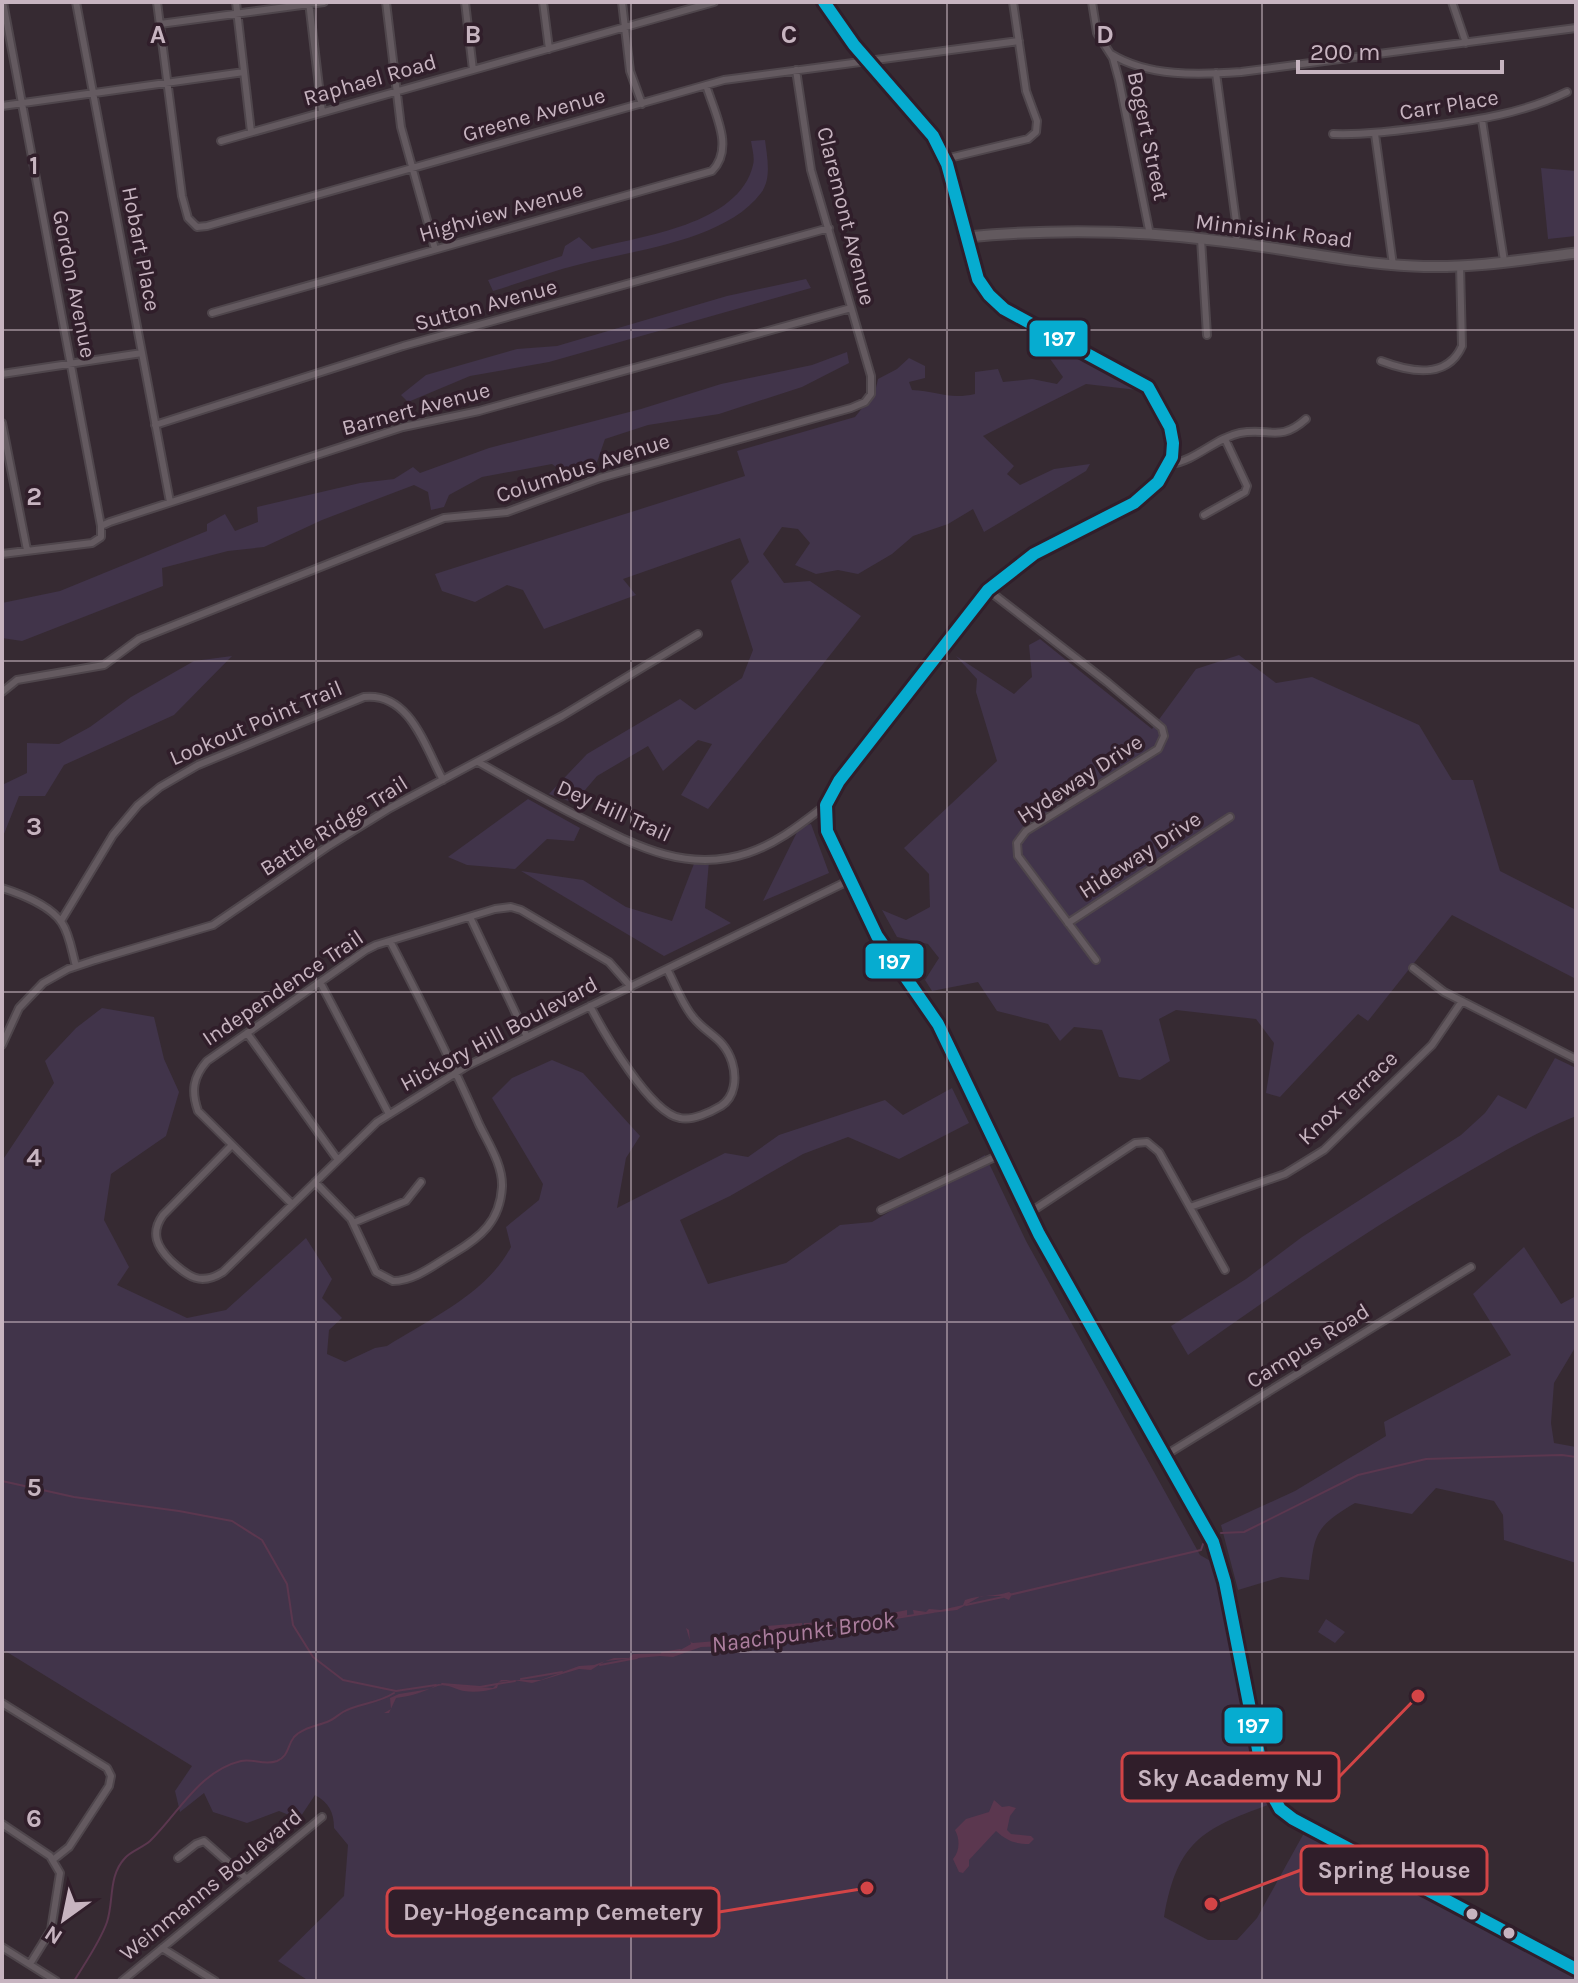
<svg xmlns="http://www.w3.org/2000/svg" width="1578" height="1983" viewBox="0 0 1578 1983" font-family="Karla,sans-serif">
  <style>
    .green { fill: #41344a }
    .water { fill: #5b374f }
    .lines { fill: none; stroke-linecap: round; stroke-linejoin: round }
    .stream { stroke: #5b374f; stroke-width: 2 }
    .street-casing { stroke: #4f464c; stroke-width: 10 }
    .secondary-casing { stroke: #4f464c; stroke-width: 13 }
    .street { stroke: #645a60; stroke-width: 6 }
    .secondary { stroke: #62595e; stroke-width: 9 }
    .bus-1-casing { stroke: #301e2a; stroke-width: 18 }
    .bus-1 { stroke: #06acd0; stroke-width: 12 }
    .grid { fill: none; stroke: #c7b4c0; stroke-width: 2; stroke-opacity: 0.55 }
    .bus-dot { fill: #c7b4c0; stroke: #301e2a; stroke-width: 3 }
    .labels { text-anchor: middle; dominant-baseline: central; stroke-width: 7; stroke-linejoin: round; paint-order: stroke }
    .street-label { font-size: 22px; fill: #c7b4c0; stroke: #301e2a }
    .water-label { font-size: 24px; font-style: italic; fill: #ac7e9e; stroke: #301e2a }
    .grid-label { font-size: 26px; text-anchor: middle; font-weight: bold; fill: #c7b4c0; stroke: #301e2a; stroke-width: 7; stroke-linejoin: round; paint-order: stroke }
    .leader { fill: none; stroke: #d34446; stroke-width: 3 }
    .callout-dot { fill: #d34446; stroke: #301e2a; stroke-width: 3 }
    .callout { fill: #301e2a; stroke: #d34446; stroke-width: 3 }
    .callout-label { font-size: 24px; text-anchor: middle; font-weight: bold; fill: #c7b4c0 }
    .line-badge { stroke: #301e2a; stroke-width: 3 }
    .badge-label { font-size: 22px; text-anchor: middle; font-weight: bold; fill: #fff }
  </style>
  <rect width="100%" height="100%" fill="#362a32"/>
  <!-- green -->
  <path class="green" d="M765,140C767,156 772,179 761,193C726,240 636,250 581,264C552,271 523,282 493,291L488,280L562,256L565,246L579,237L592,249C641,236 739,225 753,165C755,158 752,148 751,141Z
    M1541,168L1576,171V236L1548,239Z
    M806,279L811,288L549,362L470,376L408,402L401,395L426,375L517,349L557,346L727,296Z
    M1027,328L1137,390L1086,384L983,436L1014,466L1007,474L1020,485L1054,469L1090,464L1086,471L984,532L973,509L948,524L913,536L892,554L858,574L838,570L816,574L795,565L810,543L798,529L782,527L763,554L784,583L810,581L861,616L708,809L681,795L712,744L698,740L663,771L648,746L597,776L574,803L549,794L587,754L680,699L695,710L742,678L753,650L731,581L749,562L740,538L623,579L636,595L544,629L523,590L507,585L475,602L442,591L435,574L745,476L737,451L855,417L875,392L878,379L897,369L909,358L925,366V378L909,382L912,390C937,391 949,400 975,394V372L998,369L1003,382L1032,379L1057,384L1063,377L1048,356L1025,330Z
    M847,352L849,363L802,387L719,414L648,425L605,439L595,468L572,479L552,464L482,477L449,495L444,507L431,510L428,492L414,485L322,520L264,547L228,551L162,568L163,586L22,641L2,638V603L60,591L207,531V524L225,514L235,531L258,522L257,507L360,483L394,479L413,467L420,473L489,448L641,409L721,384L812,365Z
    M1040,639L1152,729L1196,669L1239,655L1276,683L1312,677L1419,725L1452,780H1473L1500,871L1576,910V979L1452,915L1368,1021L1358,1014L1280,1097L1266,1093L1274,1043L1256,1019L1176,1010L1159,1019L1170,1061L1140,1080L1119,1077L1102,1030L1074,1027L1060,1041L1048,1024L997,1011L978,982L932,991L925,980L939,958L928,944L897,937L882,910L906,920L930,907L929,874L904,848L997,761L976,692L977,679L956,656L1014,694L1032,677L1029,645Z
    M232,656L174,715L64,765L45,796H19L2,839V785L27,773V743L59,744L90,727L131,697L194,661Z
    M528,799L580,828L574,841L547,839L515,869L467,865L448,857Z
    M811,824L829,873L763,901L800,826Z
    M695,861H709L705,908L731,923L664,956L521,871L583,880L626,907L672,921Z
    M102,1008L154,1017L164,1059L179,1092L166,1136L111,1174L104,1220L129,1267L117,1285L187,1318L226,1310L306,1238L332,1279L322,1298L342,1318L329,1330L327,1354L345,1362L375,1348L387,1346C430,1319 487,1293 511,1247L506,1227L539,1200L543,1184L492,1098L512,1078L552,1060L583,1073L640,1136L626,1158L617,1208L725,1153L748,1157L779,1135L885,1100L903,1115L952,1088L969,1123L899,1159L848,1137L803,1154L730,1196L680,1220L708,1284L786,1263L840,1225L872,1222L985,1155L1026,1241L1200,1555L1214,1563L1219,1581L1259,1783L1268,1805C1201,1829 1177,1843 1164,1917L1208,1940H1237L1257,1918L1304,1833L1576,1977V1981H309L278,1961L344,1896L348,1845L334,1828C334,1812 329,1803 315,1795L299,1819L279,1811L247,1823L213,1812L204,1793L180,1812L175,1791L192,1766L2,1649V1161L54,1083L45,1061L76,1028Z
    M1555,1058L1576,1068V1116C1530,1135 1490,1159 1447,1184C1358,1236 1273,1295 1188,1355L1171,1326L1246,1279L1302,1237L1461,1135L1485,1113L1498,1095L1526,1109Z
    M1524,1247L1561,1304L1576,1296V1346L1554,1383L1551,1423L1554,1443L1576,1447V1563L1504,1540L1503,1515L1494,1501L1436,1488L1412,1514L1355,1503C1313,1528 1315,1534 1309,1580L1281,1577L1238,1590L1221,1525L1295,1491L1386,1436L1384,1422L1511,1355L1473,1294Z
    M1326,1619L1345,1632L1335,1643L1318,1632Z"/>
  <!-- water -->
  <path class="water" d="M1009,1592L1012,1594L1009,1600L1000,1596H981L957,1610L914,1615L913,1610L926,1612L929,1609L941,1610L963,1605L965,1600C981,1594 995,1597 1009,1592Z
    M907,1610V1616L874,1624L804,1630V1623L851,1621Z
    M802,1623L803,1631L783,1638H761L732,1646L701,1647L673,1657L660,1656L605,1661L591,1670L579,1669L532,1683L513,1680L499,1682L497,1688C487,1691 475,1693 464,1691C456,1690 447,1683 438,1686C423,1691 414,1696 396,1698L389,1713H384L391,1709L390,1698L399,1694L430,1689L438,1684L493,1688L501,1680H541L579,1666L594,1665L614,1658H629L633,1654L675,1653L691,1644L686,1628L689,1630L690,1642L693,1643L739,1639L767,1626Z
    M994,1800L1002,1807L1009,1806L1016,1808L1010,1816L1007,1830L1011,1834L1031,1836L1034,1839L1029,1844C1014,1844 1006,1840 996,1831L969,1860V1866L963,1873L959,1872L953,1859C960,1851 960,1839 955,1830L966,1819L989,1812Z"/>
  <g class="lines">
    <!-- stream -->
    <path class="stream" d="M2,1481L74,1497L179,1511L232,1521L262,1540L287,1584L293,1625L313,1657L343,1680L396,1691L436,1685
      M1221,1533L1244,1532L1358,1475L1426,1459L1562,1455L1576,1457
      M1009,1595L1201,1550L1203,1544
      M966,1605L1003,1597
      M896,1618L933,1612
      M662,1653L680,1650
      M600,1665L637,1658
      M521,1679L562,1672
      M442,1684L480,1687L515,1681
      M74,1981C85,1963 100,1942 107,1922C114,1901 108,1876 125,1858C131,1851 142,1848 150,1841C178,1814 199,1771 241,1761C253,1758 264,1766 277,1761C289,1756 287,1746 294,1737C302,1728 317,1726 327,1722C333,1720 338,1715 343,1712C359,1703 377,1704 394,1693"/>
    <defs>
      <path id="street" d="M3,2L101,526
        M76,2L170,502
        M157,2L182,196L188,218L197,227L207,226L724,80L1019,41
        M236,2L251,132
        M309,2L322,112
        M386,2L401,127L435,249
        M465,2L473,70
        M543,2L549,49
        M622,2L630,71L642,104
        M1092,2L1097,33L1113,58L1119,80L1150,235
        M1452,2L1466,43
        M160,24L324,2
        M1111,54C1148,77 1199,75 1241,72L1576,28
        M1216,73L1237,229L1236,243
        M2,106L244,72
        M1482,120L1504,261
        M1333,134C1365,135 1395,131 1427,127C1477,120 1521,114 1567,92
        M1375,134L1393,265
        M221,141L714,2
        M945,159L1028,139L1036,132L1037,121L1026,91L1013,2
        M1201,239L1207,335
        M212,313L712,171C735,148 714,112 706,85
        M1381,361C1410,372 1447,380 1462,346L1460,265
        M2,374L142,353
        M2,423L27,550
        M155,425L403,346L829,228
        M1170,464C1196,461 1215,438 1240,433C1270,427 1279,443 1306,419
        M1204,515L1245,492L1247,486L1225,439
        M2,554L92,543L101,537V526L110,522L403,427L479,411L851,308
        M988,590L1107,682L1162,728L1164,736L1158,749L1026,831L1017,843L1018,856L1096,960
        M2,692L17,680L104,665L139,639L444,518L507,512L600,478L851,408L865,402L871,394V376L811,170L796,70
        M478,762C513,782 549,802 585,820C638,847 688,873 748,853C778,843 801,824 826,805
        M2,888C21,894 51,906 62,923C70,935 72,953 76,966
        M470,917L527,1037
        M61,921L113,835L138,805L160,787L198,765L364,697C410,692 425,747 443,780
        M1068,923L1230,817
        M1413,968L1444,992L1576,1059
        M320,982L389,1114
        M590,1006C604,1033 650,1113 680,1118C692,1121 711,1112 721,1106C735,1097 737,1078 732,1062C724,1037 707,1035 693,1017C682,1004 675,984 667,969
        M247,1033L338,1160
        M2,1045L19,1008L43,983L68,969L95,960L213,925L327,847L390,808L562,716L698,634
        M231,1146L163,1215C150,1233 157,1247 171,1261C188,1277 201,1286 223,1272L377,1122L467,1066L850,880
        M315,1182L351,1219L376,1272L393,1281C415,1281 435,1264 454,1253C481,1237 500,1221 502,1187C503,1165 488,1143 479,1124C452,1062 421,1001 390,941
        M292,1204L198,1111C191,1091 193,1077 207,1061L366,950L376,945L495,909L511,907L521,910L609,962L631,987
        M1190,1207L1285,1174L1324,1150L1432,1045L1462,1001
        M881,1210L999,1155
        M1029,1213L1135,1143L1147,1142L1159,1152L1225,1270
        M353,1223L406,1201L421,1182
        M1164,1456L1471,1267
        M2,1703L107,1768L111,1776L109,1786L69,1847L54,1859
        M2,1824L50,1856L60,1873L51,1930L30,1964
        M178,1858L196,1844L204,1841L247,1879
        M2,1947L56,1981
        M162,1948L215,1981
        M122,1981L322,1817"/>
      <path id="secondary" d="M824,2L854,45L933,136L947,164L978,279L989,295L1004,309C1037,326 1069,344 1102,361C1116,369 1132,375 1145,385C1153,390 1157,401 1162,410C1190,457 1160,489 1119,512C1069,539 1029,547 988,590L839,781L826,805L827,831L877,936L938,1024L957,1060L991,1138L1039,1234L1213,1542L1225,1582L1264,1780L1280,1809L1293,1819L1576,1969
        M967,237C1051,229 1137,230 1221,241C1285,248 1349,263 1413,266C1467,269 1523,260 1576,253"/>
    </defs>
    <!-- street casing -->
    <use href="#street" class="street-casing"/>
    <!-- secondary casing -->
    <use href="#secondary" class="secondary-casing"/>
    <!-- street -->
    <use href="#street" class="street"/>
    <!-- secondary -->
    <use href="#secondary" class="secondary"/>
    <defs>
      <path id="bus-1" d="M824,2L854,45L933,136L947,164L978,279L989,295L1004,309L1148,387L1170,427L1173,443L1172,457L1158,482L1134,503L1034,554L988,590L839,781L826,805L827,831L877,936L938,1024L1039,1234L1213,1542L1225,1582L1264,1780L1280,1809L1293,1819L1576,1969"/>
    </defs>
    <!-- bus-1 casing -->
    <use href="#bus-1" class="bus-1-casing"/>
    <!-- bus-1 -->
    <use href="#bus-1" class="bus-1"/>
  </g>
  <!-- grid -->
  <path class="grid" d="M316,2V1981M631,2V1981M947,2V1981M1262,2V1981M2,330H1576M2,661H1576M2,992H1576M2,1322H1576M2,1652H1576"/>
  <!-- markers -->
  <g class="bus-dot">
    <circle cx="1472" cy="1914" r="7"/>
    <circle cx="1509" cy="1933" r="7"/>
  </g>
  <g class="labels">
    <!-- street labels -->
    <g class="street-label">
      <text transform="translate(370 80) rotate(-16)">Raphael Road</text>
      <text transform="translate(1449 105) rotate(-9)">Carr Place</text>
      <text transform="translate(534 115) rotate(-16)">Greene Avenue</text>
      <text transform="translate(1148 136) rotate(78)">Bogert Street</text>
      <text transform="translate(501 212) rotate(-16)">Highview Avenue</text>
      <text transform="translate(846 216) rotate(76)">Claremont Avenue</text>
      <text transform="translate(1274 231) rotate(7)">Minnisink Road</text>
      <text transform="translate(141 249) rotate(79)">Hobart Place</text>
      <text transform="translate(74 284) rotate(79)">Gordon Avenue</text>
      <text transform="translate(486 305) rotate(-15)">Sutton Avenue</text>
      <text transform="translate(416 409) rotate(-15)">Barnert Avenue</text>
      <text transform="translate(583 468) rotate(-18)">Columbus Avenue</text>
      <text transform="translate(256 723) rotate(-23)">Lookout Point Trail</text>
      <text transform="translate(1080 779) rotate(-33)">Hydeway Drive</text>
      <text transform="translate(614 811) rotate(24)">Dey Hill Trail</text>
      <text transform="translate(334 826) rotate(-32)">Battle Ridge Trail</text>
      <text transform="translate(1140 855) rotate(-33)">Hideway Drive</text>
      <text transform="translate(283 988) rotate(-34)">Independence Trail</text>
      <text transform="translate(499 1034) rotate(-28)">Hickory Hill Boulevard</text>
      <text transform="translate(1348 1098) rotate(-43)">Knox Terrace</text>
      <text transform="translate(1308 1346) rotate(-32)">Campus Road</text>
      <text transform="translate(211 1885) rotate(-39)">Weinmanns Boulevard</text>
    </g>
    <!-- water labels -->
    <g class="water-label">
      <text transform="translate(803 1632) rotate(-8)">Naachpunkt Brook</text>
    </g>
  </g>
  <g class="grid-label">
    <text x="158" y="43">A</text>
    <text x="473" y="43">B</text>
    <text x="789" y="43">C</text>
    <text x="1105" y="43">D</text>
    <text x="34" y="174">1</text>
    <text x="34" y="505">2</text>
    <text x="34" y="835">3</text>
    <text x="34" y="1166">4</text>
    <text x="34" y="1496">5</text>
    <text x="34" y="1827">6</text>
  </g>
  <!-- callouts -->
  <path class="leader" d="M1418 1696L1339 1777M1211 1904L1301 1870M867 1888L719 1912"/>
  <g class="callout-dot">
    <circle cx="1418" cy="1696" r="8"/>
    <circle cx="1211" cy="1904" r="8"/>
    <circle cx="867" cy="1888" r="8"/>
  </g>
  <g class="callout">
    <rect x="1122" y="1753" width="217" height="48" rx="8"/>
    <rect x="1301" y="1846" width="186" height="48" rx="8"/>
    <rect x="387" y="1888" width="332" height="48" rx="8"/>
  </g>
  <g class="callout-label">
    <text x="1230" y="1786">Sky Academy NJ</text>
    <text x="1394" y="1878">Spring House</text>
    <text x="553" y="1920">Dey-Hogencamp Cemetery</text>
  </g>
  <g class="line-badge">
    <rect x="1028" y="319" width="61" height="39" rx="8" fill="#06acd0"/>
    <rect x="864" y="942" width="61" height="38" rx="8" fill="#06acd0"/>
    <rect x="1223" y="1706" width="61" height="39" rx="8" fill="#06acd0"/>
  </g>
  <g class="badge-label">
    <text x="1059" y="346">197</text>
    <text x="894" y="969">197</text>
    <text x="1253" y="1733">197</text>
  </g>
  <!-- border -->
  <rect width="1578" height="1983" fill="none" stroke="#c7b4c0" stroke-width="8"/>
  <!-- north arrow -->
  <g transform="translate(64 1919) rotate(213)" stroke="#301e2a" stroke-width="6" paint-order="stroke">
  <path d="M0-6L14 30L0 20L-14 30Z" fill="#c7b4c0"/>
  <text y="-12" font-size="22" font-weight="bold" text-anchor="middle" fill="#c7b4c0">N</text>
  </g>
  <!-- scale -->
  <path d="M1298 60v12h204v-12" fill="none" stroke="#c7b4c0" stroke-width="4"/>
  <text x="1310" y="60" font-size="24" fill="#c7b4c0" stroke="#301e2a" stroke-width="6" paint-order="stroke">200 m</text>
</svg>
